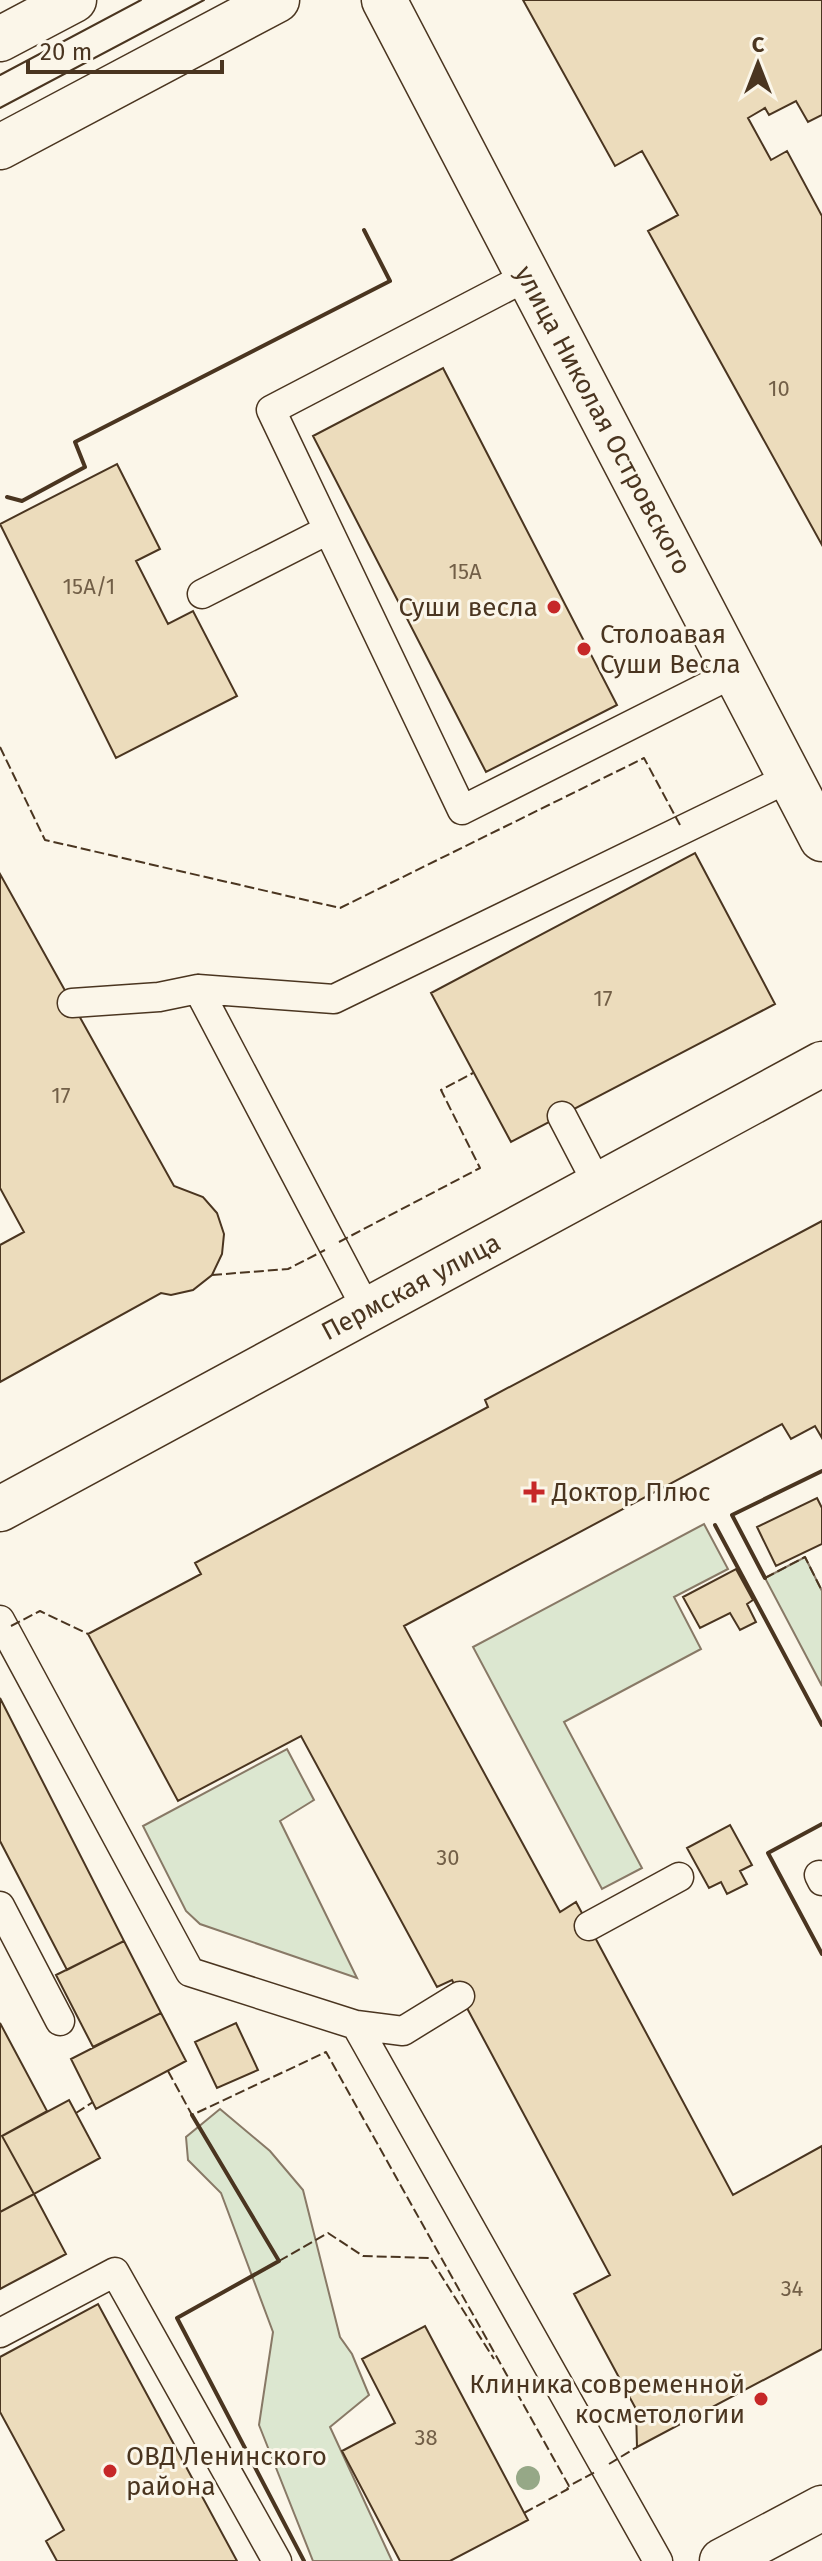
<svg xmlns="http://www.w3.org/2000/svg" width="822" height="2561" viewBox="0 0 822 2561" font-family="'Fira Sans',sans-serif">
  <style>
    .green { fill: #dce7d0; stroke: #887966; stroke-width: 2 }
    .building { fill: #ecdcbc; stroke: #4a3520; stroke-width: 2 }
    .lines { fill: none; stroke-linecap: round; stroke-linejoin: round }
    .service-casing { stroke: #4a3520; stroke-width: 31 }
    .minor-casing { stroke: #4a3520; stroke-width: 47 }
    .tertiary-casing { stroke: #4a3520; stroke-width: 47 }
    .secondary-casing { stroke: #4a3520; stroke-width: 47 }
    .primary-casing { stroke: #4a3520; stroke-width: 47 }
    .service { stroke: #fbf6e9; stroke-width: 28 }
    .minor { stroke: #fbf6e9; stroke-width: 44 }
    .tertiary { stroke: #fbf6e9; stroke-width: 44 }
    .secondary { stroke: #fbf6e9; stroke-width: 44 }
    .primary { stroke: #fbf6e9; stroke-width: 44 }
    .tram { stroke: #4a3520; stroke-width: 2 }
    .fence { stroke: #4a3520; stroke-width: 2; stroke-dasharray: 10 4; stroke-linecap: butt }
    .wall { stroke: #4a3520; stroke-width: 4 }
    .tree { fill: #96a887 }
    .poi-dot { fill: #c62828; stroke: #fbf6e9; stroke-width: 3 }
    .labels { text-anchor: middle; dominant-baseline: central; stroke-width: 6; stroke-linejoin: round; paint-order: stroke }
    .number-label { font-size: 22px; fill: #725f47 }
    .street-label { font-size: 26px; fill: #4a3520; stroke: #fbf6e9 }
    .poi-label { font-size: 26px; fill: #4a3520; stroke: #fbf6e9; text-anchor: start }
  </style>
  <rect width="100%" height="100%" fill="#fbf6e9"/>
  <!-- green -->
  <path class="green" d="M704,1524L728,1569L674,1597L701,1649L564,1722L642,1868L602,1889L473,1647Z
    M805,1557L822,1591V1686L765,1578Z
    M287,1749L314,1800L280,1821L357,1978L200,1924L186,1911L143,1826Z
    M220,2109L270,2151L303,2190L340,2337L352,2354L369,2395L330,2427L392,2561H313L259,2425L273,2332L221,2193L188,2160L186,2137Z"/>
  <!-- building -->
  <path class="building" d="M523,0H822V115L808,122L796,101L769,115L765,108L748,118L771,160L787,151L822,216V545L648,231L678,215L642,151L615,166Z
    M443,368L617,705L486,772L313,436Z
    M117,464L160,549L136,561L168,624L193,611L237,696L116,758L0,524Z
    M695,853L775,1004L511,1142L431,993Z
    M0,874L174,1186L203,1197L217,1213L224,1234L222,1254L212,1275L193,1290L171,1295L161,1293L0,1382V1245L24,1232L0,1188Z
    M822,1221V1438L815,1426L791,1439L782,1424L404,1626L560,1912L576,1902L733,2195L822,2146V2349L637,2447L636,2409L574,2294L610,2275L452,1980L437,1987L301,1736L178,1801L88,1634L201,1574L195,1563L488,1407L485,1400Z
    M817,1498L822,1508V1544L776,1566L757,1527Z
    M736,1569L753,1600L747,1604L756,1622L740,1630L730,1613L700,1628L683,1597Z
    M0,1698L124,1941L67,1970L0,1841Z
    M730,1825L752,1865L740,1871L747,1884L727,1894L721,1882L709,1888L687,1848Z
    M124,1941L161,2013L93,2047L56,1975Z
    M161,2013L186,2061L96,2109L71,2059Z
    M0,2023L47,2111L2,2136L34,2194L0,2212Z
    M236,2023L258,2070L217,2088L195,2042Z
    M69,2100L100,2158L34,2194L2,2136Z
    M34,2194L66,2254L0,2289V2212Z
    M98,2304L237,2561H57L46,2541L64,2530L0,2412V2357Z
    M425,2326L528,2520L450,2561H400L342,2451L395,2423L362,2359Z"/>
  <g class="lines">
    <defs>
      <path id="service" d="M528,276L271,410L462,810L734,673
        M202,594L328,530
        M198,989L367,1310
        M72,1003L159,997L198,989L334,999L789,778
        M562,1116L598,1185
        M0,1620L190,1972L356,2025L658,2561
        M819,1875L822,1881
        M0,1906L60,2021
        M589,1926L679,1877
        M356,2025L403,2031L460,1996
        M0,2333L115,2272L277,2561"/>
      <path id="minor" d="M0,1509L822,1064"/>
      <path id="tertiary" d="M384,0L822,839"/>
      <path id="secondary" d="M0,147L277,0"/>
      <path id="primary" d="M0,39L74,0
        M722,2561L822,2508"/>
    </defs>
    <!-- service casing -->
    <use href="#service" class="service-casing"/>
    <!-- minor casing -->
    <use href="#minor" class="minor-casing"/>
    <!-- tertiary casing -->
    <use href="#tertiary" class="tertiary-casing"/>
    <!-- secondary casing -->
    <use href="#secondary" class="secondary-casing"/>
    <!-- primary casing -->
    <use href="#primary" class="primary-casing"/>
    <!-- service -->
    <use href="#service" class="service"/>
    <!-- minor -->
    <use href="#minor" class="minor"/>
    <!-- tertiary -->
    <use href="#tertiary" class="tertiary"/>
    <!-- secondary -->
    <use href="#secondary" class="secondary"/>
    <!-- primary -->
    <use href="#primary" class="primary"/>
    <!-- tram -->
    <path class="tram" d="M0,75L141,0
      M0,108L204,0"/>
    <!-- fence -->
    <path class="fence" d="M0,747L45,840L340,908L644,758L680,825
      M339,1242L480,1168L441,1090L473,1073
      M212,1275L288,1269L325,1250
      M765,1578L805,1557L822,1591
      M11,1626L40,1611L88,1634
      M168,2071L192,2115L326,2052L569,2486L595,2472
      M76,2113L93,2102
      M279,2261L328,2233L363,2256L430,2258L494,2359
      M609,2464L637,2447
      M524,2513L568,2489L565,2484"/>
    <!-- wall -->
    <path class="wall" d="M7,497L22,501L85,467L75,442L390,281L364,230
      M715,1525L822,1725
      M765,1578L732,1515L822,1471
      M822,1824L768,1853L822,1954
      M192,2115L279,2261L177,2318L304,2561"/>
  </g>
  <!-- trees -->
  <circle class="tree" cx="528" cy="2478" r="12"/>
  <!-- markers -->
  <g class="poi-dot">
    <circle cx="554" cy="607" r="8"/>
    <circle cx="584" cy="649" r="8"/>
    <path d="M530 1480h8v8h8v8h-8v8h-8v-8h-8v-8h8z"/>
    <circle cx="761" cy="2399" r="8"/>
    <circle cx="110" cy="2471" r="8"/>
  </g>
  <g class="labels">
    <!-- number labels -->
    <g class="number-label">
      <text x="779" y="388">10</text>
      <text x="465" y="571">15А</text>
      <text x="89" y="586">15А/1</text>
      <text x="603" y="998">17</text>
      <text x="61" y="1095">17</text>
      <text x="448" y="1857">30</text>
      <text x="792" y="2288">34</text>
      <text x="426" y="2437">38</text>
    </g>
    <!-- street labels -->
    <g class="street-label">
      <text transform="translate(603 420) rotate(62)">улица Николая Островского</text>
      <text transform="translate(411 1287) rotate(-28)">Пермская улица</text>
    </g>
    <!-- poi labels -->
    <g class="poi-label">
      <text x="538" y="607" text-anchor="end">Суши весла</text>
      <text x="600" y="634">Столоавая<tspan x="600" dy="30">Суши Весла</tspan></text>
      <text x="552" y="1492">Доктор Плюс</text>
      <text x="745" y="2384" text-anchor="end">Клиника современной<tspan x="745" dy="30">косметологии</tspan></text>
      <text x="126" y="2456">ОВД Ленинского<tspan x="126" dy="30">района</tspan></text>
    </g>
  </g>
  <!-- north arrow -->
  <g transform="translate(758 64)" stroke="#fbf6e9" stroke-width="6" paint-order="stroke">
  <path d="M0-6L14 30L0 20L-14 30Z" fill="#4a3520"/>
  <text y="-12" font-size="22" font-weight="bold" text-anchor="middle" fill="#4a3520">С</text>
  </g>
  <!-- scale -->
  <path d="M28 60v12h194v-12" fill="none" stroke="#4a3520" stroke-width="4"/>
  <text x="40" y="60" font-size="24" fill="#4a3520" stroke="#fbf6e9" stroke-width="6" paint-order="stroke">20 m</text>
</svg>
